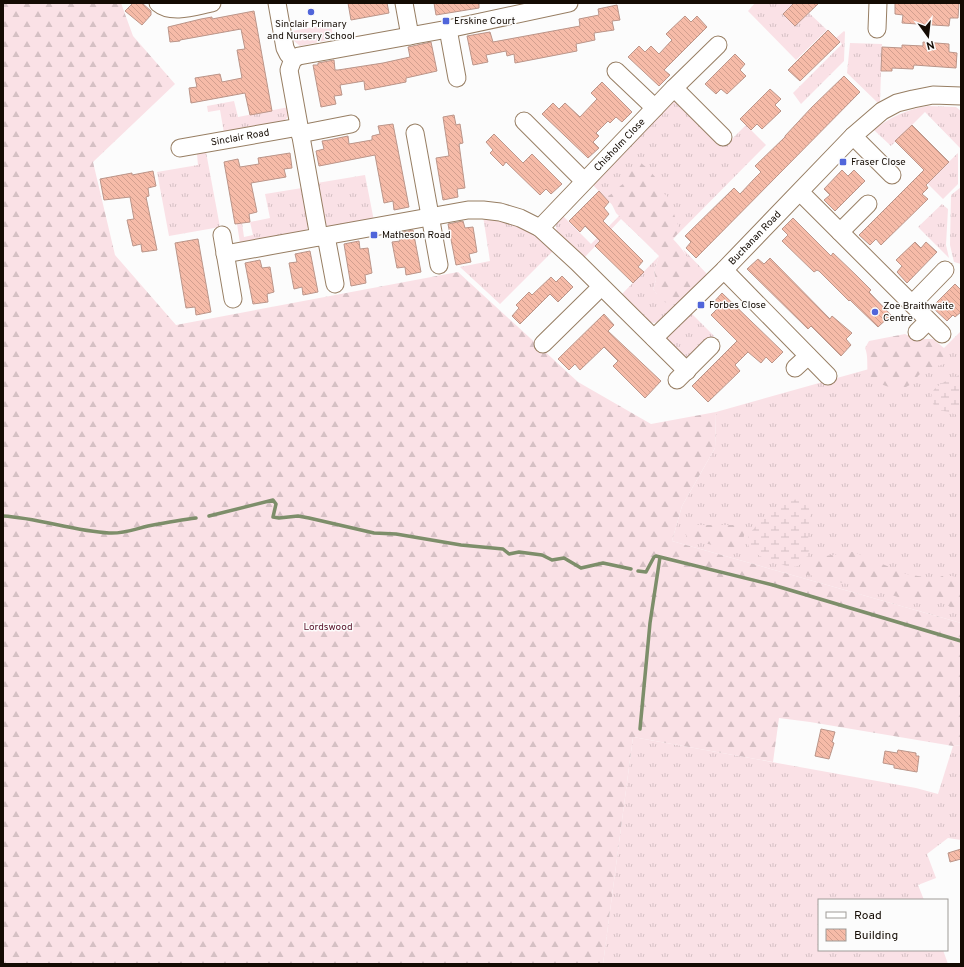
<svg xmlns="http://www.w3.org/2000/svg" width="964" height="967" viewBox="0 0 964 967" font-family="Overpass,sans-serif">
  <style>
    .grass { fill: url(#grass-tufts) }
    .forest { fill: url(#forest-firs) }
    .wetland { fill: url(#wetland-marsh) }
    .lines { fill: none; stroke-linecap: round; stroke-linejoin: round }
    .stream { stroke: #7d8e6a; stroke-width: 3.5 }
    .building { fill: url(#building-back-hatch); stroke: #bb9589 }
    .minor-casing { stroke: #977e63; stroke-width: 19 }
    .minor { stroke: #fff; stroke-width: 17 }
    .poi-dot { fill: #5065da; stroke: #fcfcfc; stroke-width: 1.5 }
    .labels { text-anchor: middle; dominant-baseline: central; stroke-width: 3; stroke-linejoin: round; paint-order: stroke }
    .poi-label { font-size: 10px; fill: #140b03; stroke: #fcfcfc; text-anchor: start }
    .street-label { font-size: 10px; fill: #140b03; stroke: #fcfcfc }
    .park-label { font-size: 10px; fill: #571028; stroke: #fcfcfc }
  </style>
  <defs>
    <pattern id="grass-tufts" width="24" height="20" patternUnits="userSpaceOnUse"><rect width="24" height="20" fill="#fae1e6"/><path d="M3 7l-1-3M5 7V3M7 7l1-3M15 17l-1-3M17 17v-4M19 17l1-3" fill="none" stroke="#d5c0c4"/></pattern>
    <pattern id="forest-firs" width="22" height="20" patternUnits="userSpaceOnUse"><rect width="22" height="20" fill="#fae1e6"/><path d="M5 1l3.5 6h-7zM16 11l3.5 6h-7z" fill="#d5c0c4"/></pattern>
    <pattern id="wetland-marsh" width="20" height="14" patternUnits="userSpaceOnUse"><rect width="20" height="14" fill="#fae1e6"/><path d="M1 5h8M5 5V1M11 12h8M15 12V8" fill="none" stroke="#d5c0c4"/></pattern>
    <pattern id="building-back-hatch" width="6" height="6" patternUnits="userSpaceOnUse"><rect width="6" height="6" fill="#f6bba8"/><path d="M-1 5l2 2M0 0l6 6M5-1l2 2" fill="none" stroke="#d29f8f"/></pattern>
  </defs>
  <rect width="100%" height="100%" fill="#fcfcfc"/>
  <!-- grass -->
  <path class="grass" d="M755,3H794L783,14L795,26L809,13L827,30L796,60L748,11Z
    M331,24L333,36L329,40L300,46L294,41L292,31Z
    M844,31L845,32L844,61L801,104L793,93L842,44L836,38Z
    M850,43L882,44L880,102L878,103L847,73Z
    M673,99L680,100L725,146L746,125L766,145L658,254L621,219L584,258L557,232L555,222L562,215L591,244L621,214L591,183Z
    M234,101L238,117L289,107C290,114 288,117 283,122L224,133L220,110L208,112L207,106Z
    M928,106L956,107L961,111L960,148L925,112L891,146L874,130C890,117 908,109 928,106Z
    M206,152L220,227L169,236L157,172L198,165L197,154Z
    M958,153V184L943,199L927,183Z
    M365,175L374,221L331,228L327,226L324,221L317,183Z
    M961,187V264L954,262L950,245L951,195Z
    M302,188L308,226L307,229L303,232L240,243L237,224L242,223L244,237L253,235L250,222L270,218L265,194Z
    M942,204L948,209L946,245L949,258L918,227Z
    M483,216L520,224L542,238L554,250L500,304L460,267L490,261Z
    M683,249L707,274L661,321L654,323L649,322L622,294L659,256L654,271L656,280L653,289L657,294L687,258Z
    M688,310L714,336C705,346 696,360 681,358L666,339L667,333Z
    M961,331V623L672,541L682,506L715,448L716,412L944,348Z
    M633,737L916,788L938,794L953,746L961,745V840L948,838L927,854L936,878L918,885L924,900H819V950H943L948,964H603Z"/>
  <!-- forest -->
  <path class="forest" d="M3,3H121L133,36L175,84L93,162L115,255L176,325L458,272L578,382L651,424L716,412L715,448L682,506L672,541L961,623V745L953,746L810,722L779,718L773,762L633,737L603,964H3Z
    M640,162L648,169L656,178L660,190L671,200L674,214L680,231L673,239C683,249 699,270 691,286C688,294 677,299 670,304L662,301L653,289L656,280L654,271L659,256L616,213L608,196C616,192 618,186 625,183L630,170Z
    M905,334L916,339H933L944,348V364C938,366 929,368 923,372C914,377 916,385 902,388C891,391 884,382 872,384C864,373 870,360 865,348L869,341Z
    M695,525H733L745,527C745,537 742,544 735,551L689,539L686,535L687,529Z
    M844,551L854,552L906,574L936,579L942,576H952L961,579V615L943,602L931,597L922,600L904,599L882,592L830,580L817,576L805,575L803,569C814,550 814,558 832,555C836,555 840,553 844,551Z"/>
  <!-- wetland -->
  <path class="wetland" d="M961,374V417L949,412L937,410C920,388 946,382 961,374Z
    M804,498L810,502C813,513 808,522 808,532C808,546 813,552 801,564C799,566 795,567 792,567C787,567 782,564 778,563C748,554 735,542 764,519C768,515 771,511 775,508C784,503 794,499 804,498Z"/>
  <g class="lines">
    <!-- stream -->
    <path class="stream" d="M3,516C39,518 73,531 109,533C123,534 135,529 148,526C164,523 180,520 196,518
      M209,516L273,500L276,504L273,517L279,518L298,516L309,518L374,533L396,534L461,545L503,549L509,554L519,552L542,555L552,560L564,558L581,568L603,563L631,569
      M638,571L646,572L654,557L656,556L773,585L961,641
      M640,729L650,623L660,557"/>
  </g>
  <!-- building -->
  <path class="building" d="M133,3H142L151,11V15L142,25L125,11Z
    M348,3H387L389,13L351,20Z
    M434,3H479V8L436,15Z
    M794,3H819L795,26L783,14Z
    M895,3H959L958,18H950L949,26L902,23L903,15L895,14Z
    M617,5L620,20L612,21L614,30L594,33L595,40L576,44L577,51L515,63L514,54L507,56L506,51L486,55L488,62L473,65L467,36L490,32L493,42L580,26L579,19L599,15L598,9Z
    M254,11L272,111L250,115L245,93L191,103L189,88L197,87L195,78L220,74L222,82L242,78L237,50L245,49L241,29L180,40V41L170,42L168,27L201,19L212,17V19Z
    M685,16L691,22L697,16L707,27L664,70L670,75L659,86L628,57L639,46L645,52L651,46L659,54L672,40L666,34Z
    M828,30L840,42L800,81L788,70Z
    M431,42L437,71L406,78V82L365,90L364,81L340,85L342,95L334,96L336,104L321,107L313,65H318V63L334,60L335,70H338L383,63L410,57L408,47Z
    M923,42L949,44V52L957,53L956,68L914,65L913,69L892,68V71H881L882,47L902,48V45L923,46Z
    M735,54L745,64L740,70L746,76L727,94L721,89L716,94L705,84Z
    M844,76L860,92L696,258L686,248L691,242L685,236L734,188L740,194L755,178L761,172L755,166L785,137V136L812,107Z
    M602,82L632,112L622,122L616,117L610,123L608,121L596,133L599,136L593,142L599,148L588,158L542,114L553,103L559,109L565,103L580,117L597,99L591,93Z
    M770,89L781,99L775,105L781,111L762,129L757,124L751,130L740,119Z
    M454,115L456,125L460,124L463,143L459,144L465,188L457,189L458,197L443,200L436,158L449,156L443,117Z
    M393,124L409,207L394,210L393,201L384,203L375,155L319,166L316,151L324,149L322,141L329,140L348,136L349,144L372,140V136L380,134L378,126Z
    M912,125L949,162L926,185L928,188L922,194L928,199L881,245L876,239L870,245L859,235L924,170L895,141Z
    M494,134L523,163L532,154L562,184L551,194L546,189L540,195L506,162L503,166L490,153L493,150L486,142Z
    M290,153L292,168L284,169L286,177L251,183L257,212L249,214L250,222L235,224L224,162L238,159L240,167L259,164L258,158Z
    M842,170L848,176L854,170L865,181L835,211L824,200L830,195L824,189Z
    M153,171L156,186L148,188L149,196L146,197L157,250L142,252L141,244L133,246L127,220L134,219L130,197L104,200L100,179L132,173V175Z
    M599,191L609,202L604,208L609,214L603,221L643,261L638,267L644,272L633,283L595,246L600,241L585,226L580,232L569,221Z
    M793,218L831,256L833,253L856,275L871,290L869,292L891,315L878,327L850,300L849,301L819,271L817,270L814,272L782,241L788,235L782,229Z
    M463,221L465,228L473,227L477,252L469,254L471,262L456,265L448,224Z
    M413,230L421,272L406,275L405,267L397,268L392,242L400,241L398,233Z
    M198,239L211,312L196,315L195,307L186,308L175,243Z
    M359,241L360,249L368,248L372,273L365,275L366,283L351,286L344,244Z
    M915,242L921,248L926,242L937,252L907,283L897,272L902,266L896,260Z
    M310,251L318,292L303,295L302,287L294,289L289,263L297,262L295,254Z
    M770,258L830,319L832,316L852,333L846,339L851,345L841,356L811,326L808,329L747,269L758,259L764,264Z
    M260,260L262,268L270,267L274,292L267,294L268,302L253,304L245,263Z
    M562,276L573,287L558,302L550,294L520,324L512,316L519,308L516,305L529,292L532,295L551,277L556,282Z
    M955,284L961,290V312L955,317L953,315L947,321L932,307Z
    M722,293L783,352L772,363L766,357L761,363L748,352L735,365L740,371L708,402L692,386L737,341L711,315L717,309L712,304Z
    M604,314L614,325L608,331L661,381L645,398L613,366L618,361L604,347L580,370L575,364L569,370L558,359Z
    M821,729L835,732L832,742L834,743L829,759L815,756Z
    M898,750L916,753V756H919L917,772L894,768V765L883,763L885,751L897,753Z
    M961,849V859L950,862L948,853Z"/>
  <g class="lines">
    <defs>
      <g id="minor">
        <path d="M158,3C172,15 196,6 212,3"/>
        <path d="M277,3L285,48L288,54L293,59"/>
        <path d="M404,3L410,36"/>
        <path d="M448,29L457,78"/>
        <path d="M877,29L878,3"/>
        <path d="M293,59L299,56L448,29L569,3"/>
        <path d="M293,59L289,70L319,237"/>
        <path d="M616,71L655,108"/>
        <path d="M674,88L723,137"/>
        <path d="M524,121L584,181"/>
        <path d="M415,133L439,265"/>
        <path d="M300,134L351,124"/>
        <path d="M853,136L892,175"/>
        <path id="s1" d="M180,148L299,127"/>
        <path d="M800,192L942,334"/>
        <path id="s2" d="M540,228L674,88L718,45"/>
        <path d="M840,232L868,204"/>
        <path d="M222,235L233,299"/>
        <path d="M326,236L335,284"/>
        <path d="M225,254L468,210H483L500,212L520,218L540,228L577,262L687,371"/>
        <path d="M724,270L828,376"/>
        <path d="M912,304L945,270"/>
        <path d="M917,332L928,321"/>
        <path id="s3" d="M654,338L724,270L853,136L882,111L897,103L913,99L933,95L961,96"/>
        <path d="M543,344L601,287"/>
        <path d="M795,368L808,356"/>
        <path d="M677,380L711,346"/>
      </g>
    </defs>
    <!-- minor casing -->
    <use href="#minor" class="minor-casing"/>
    <!-- minor -->
    <use href="#minor" class="minor"/>
  </g>
  <!-- markers -->
  <g class="poi-dot">
    <circle cx="311" cy="12" r="4"/>
    <rect x="442" y="17" width="8" height="8" rx="2"/>
    <rect x="839" y="158" width="8" height="8" rx="2"/>
    <rect x="370" y="231" width="8" height="8" rx="2"/>
    <rect x="697" y="301" width="8" height="8" rx="2"/>
    <circle cx="875" cy="312" r="4"/>
  </g>
  <g class="labels">
    <!-- poi labels -->
    <g class="poi-label">
      <text x="454" y="21">Erskine Court</text>
      <text x="311" y="24" text-anchor="middle">Sinclair Primary<tspan x="311" dy="12">and Nursery School</tspan></text>
      <text x="851" y="162">Fraser Close</text>
      <text x="382" y="235">Matheson Road</text>
      <text x="709" y="305">Forbes Close</text>
      <text x="883" y="306">Zoe Braithwaite<tspan x="883" dy="12">Centre</tspan></text>
    </g>
    <!-- street labels -->
    <g class="street-label">
      <text stroke="none"><textPath href="#s1" startOffset="61">Sinclair Road</textPath></text>
      <text stroke="none"><textPath href="#s2" startOffset="115">Chisholm Close</textPath></text>
      <text stroke="none"><textPath href="#s3" startOffset="142">Buchanan Road</textPath></text>
    </g>
    <!-- park labels -->
    <g class="park-label">
      <text x="328" y="627">Lordswood</text>
    </g>
  </g>
  <!-- border -->
  <rect width="964" height="967" fill="none" stroke="#140b03" stroke-width="8"/>
  <!-- legend -->
  <rect x="818" y="899" width="130" height="52" fill="#fcfcfc" stroke="#9f9c98"/>
  <rect x="826" y="912" width="20" height="6" fill="#ffffff" stroke="#9f9c98"/>
  <text x="854" y="919" font-size="12" fill="#140b03">Road</text>
  <rect x="826" y="929" width="20" height="12" fill="url(#building-back-hatch)" stroke="#9f9c98"/>
  <text x="854" y="939" font-size="12" fill="#140b03">Building</text>
  <!-- north arrow -->
  <g transform="translate(928 36) rotate(165)" stroke="#fcfcfc" stroke-width="3" paint-order="stroke">
  <path d="M0-3L7 15L0 10L-7 15Z" fill="#140b03"/>
  <text y="-6" font-size="11" font-weight="bold" text-anchor="middle" fill="#140b03">N</text>
  </g>
</svg>
